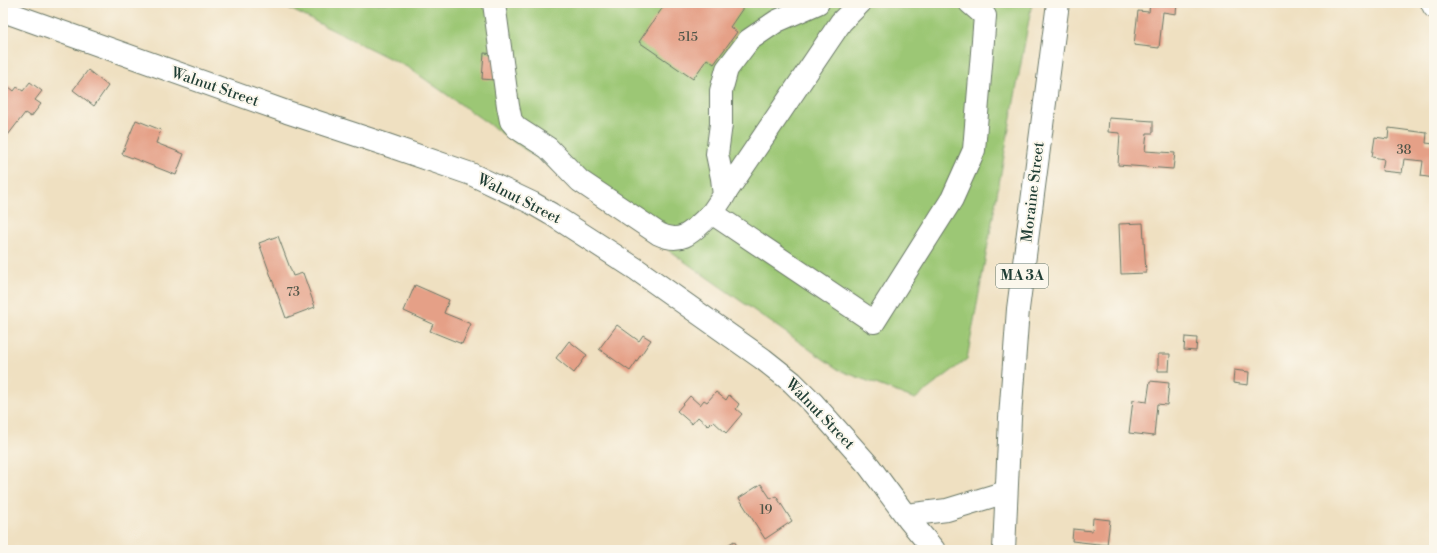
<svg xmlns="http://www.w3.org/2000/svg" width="1437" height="553" viewBox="0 0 1437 553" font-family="'Libre Bodoni',serif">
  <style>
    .green { fill: #9cc774; stroke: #5e8254 }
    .building { fill: #e5a087 }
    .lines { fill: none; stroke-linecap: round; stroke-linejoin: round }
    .minor-casing { stroke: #687665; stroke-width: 24 }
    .major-casing { stroke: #687665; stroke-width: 24 }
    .minor { stroke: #fff; stroke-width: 22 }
    .major { stroke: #fff; stroke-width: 22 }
    .labels { text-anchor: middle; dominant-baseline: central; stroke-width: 4; stroke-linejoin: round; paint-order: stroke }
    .number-label { font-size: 13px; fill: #505649 }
    .shield { fill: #fbf7ec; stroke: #61756b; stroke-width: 1 }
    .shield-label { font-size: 14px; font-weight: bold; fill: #1f3d34 }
    .street-label { font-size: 15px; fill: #1f3d34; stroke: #fbf7ec }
  </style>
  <rect width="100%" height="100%" fill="#fbf7ec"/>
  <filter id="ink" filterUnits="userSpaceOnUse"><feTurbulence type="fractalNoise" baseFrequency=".025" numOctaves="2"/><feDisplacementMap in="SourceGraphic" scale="8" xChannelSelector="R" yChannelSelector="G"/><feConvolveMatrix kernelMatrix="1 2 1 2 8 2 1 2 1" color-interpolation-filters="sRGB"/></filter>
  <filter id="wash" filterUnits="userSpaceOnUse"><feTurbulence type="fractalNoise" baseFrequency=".012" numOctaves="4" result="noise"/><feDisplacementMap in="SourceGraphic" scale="16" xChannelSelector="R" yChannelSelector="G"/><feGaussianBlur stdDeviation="0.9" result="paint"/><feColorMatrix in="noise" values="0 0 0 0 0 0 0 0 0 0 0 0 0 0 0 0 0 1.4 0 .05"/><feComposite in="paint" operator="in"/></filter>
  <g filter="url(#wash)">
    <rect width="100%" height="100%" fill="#efe0c1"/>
    <!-- green -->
    <path class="green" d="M278,3H1032L967,359L915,399L839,370L409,68Z"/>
    <g id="blocks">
      <!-- building -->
      <path class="building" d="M657,3H741L739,6L743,8L730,27L737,32L714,64L707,59L693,79L639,42L663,7Z
        M1150,3H1177L1176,14L1163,12L1159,48L1134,45L1138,11L1149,12Z
        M484,53L496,54L494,80L482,79Z
        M88,70L108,86L94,106L73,90Z
        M3,82L14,91L17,87L23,91L30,82L42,91L35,100L41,104L31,117L25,113L8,135L3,131Z
        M1109,118L1153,121V133H1147L1145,151L1175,153L1173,169L1118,165L1120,133L1108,132Z
        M136,120L161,130L156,143L184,154L176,175L122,154Z
        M1389,128L1427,133L1426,143L1434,144V178L1421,176L1423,161L1404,159L1402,173L1382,171L1384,159L1372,157L1375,137L1388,139Z
        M1143,223L1146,273L1121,274L1119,224Z
        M278,236L293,276L303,273L315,307L286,318L259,243Z
        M415,285L449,300L444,313L471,324L462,344L430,331L433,324L404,311Z
        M617,325L639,341L643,335L651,340L630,371L599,349Z
        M1185,337L1197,338L1196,351L1184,350Z
        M569,341L587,355L574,373L556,358Z
        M1158,354H1170L1169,371H1158Z
        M1234,370L1249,372L1248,385L1233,383Z
        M1150,381L1169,383L1167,405L1157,404L1154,436L1129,433L1133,400L1147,402Z
        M716,392L726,400L729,395L739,404L736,409L742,414L726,433L713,421L708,426L698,417L692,424L677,411L690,396L700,405L704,400L707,402Z
        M761,484L771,499L776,496L792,521L765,539L739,498Z
        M1093,518L1110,520L1107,545L1072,541L1073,529L1092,531Z
        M734,541L740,550H720Z"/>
    </g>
  </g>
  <g filter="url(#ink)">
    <use href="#blocks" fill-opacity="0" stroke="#687665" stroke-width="1"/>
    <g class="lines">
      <defs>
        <path id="minor" d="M494,3L508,106L511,121L517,128L548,148L580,181L659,234C684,246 694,229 712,213
          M860,3L841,22L712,213L874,322L952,199L974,150L985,16L970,3
          M1432,3L1434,7
          M3,11L287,112L387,145L471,174L532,203L551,214L636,269L763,359L792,382L813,403L869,466L909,520L934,550
          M724,196L722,178L717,154L721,124V91L727,69L749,40L777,21L818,3
          M906,515L947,510L1006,492"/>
        <path id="major" d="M1004,550L1010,418L1018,309L1058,3"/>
      </defs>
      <!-- minor casing -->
      <use href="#minor" class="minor-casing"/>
      <!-- major casing -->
      <use href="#major" class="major-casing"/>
      <!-- minor -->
      <use href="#minor" class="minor"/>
      <!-- major -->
      <use href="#major" class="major"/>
    </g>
  </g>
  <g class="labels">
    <!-- number labels -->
    <g class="number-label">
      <text x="688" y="37">515</text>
      <text x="1404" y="150">38</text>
      <text x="293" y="292">73</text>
      <text x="766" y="510">19</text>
    </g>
    <!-- shield labels -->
    <rect class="shield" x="996" y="264" width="52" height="24" rx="3"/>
    <g class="shield-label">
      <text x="1022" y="276">MA 3A</text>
    </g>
    <!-- street labels -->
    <g class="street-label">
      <text transform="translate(215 87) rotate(19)">Walnut Street</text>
      <text transform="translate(1033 192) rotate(-83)">Moraine Street</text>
      <text transform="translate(519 199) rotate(27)">Walnut Street</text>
      <text transform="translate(820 414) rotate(46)">Walnut Street</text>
    </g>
  </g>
  <!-- margin -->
  <rect width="1437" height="553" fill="none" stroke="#fbf7ec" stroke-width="16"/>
</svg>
